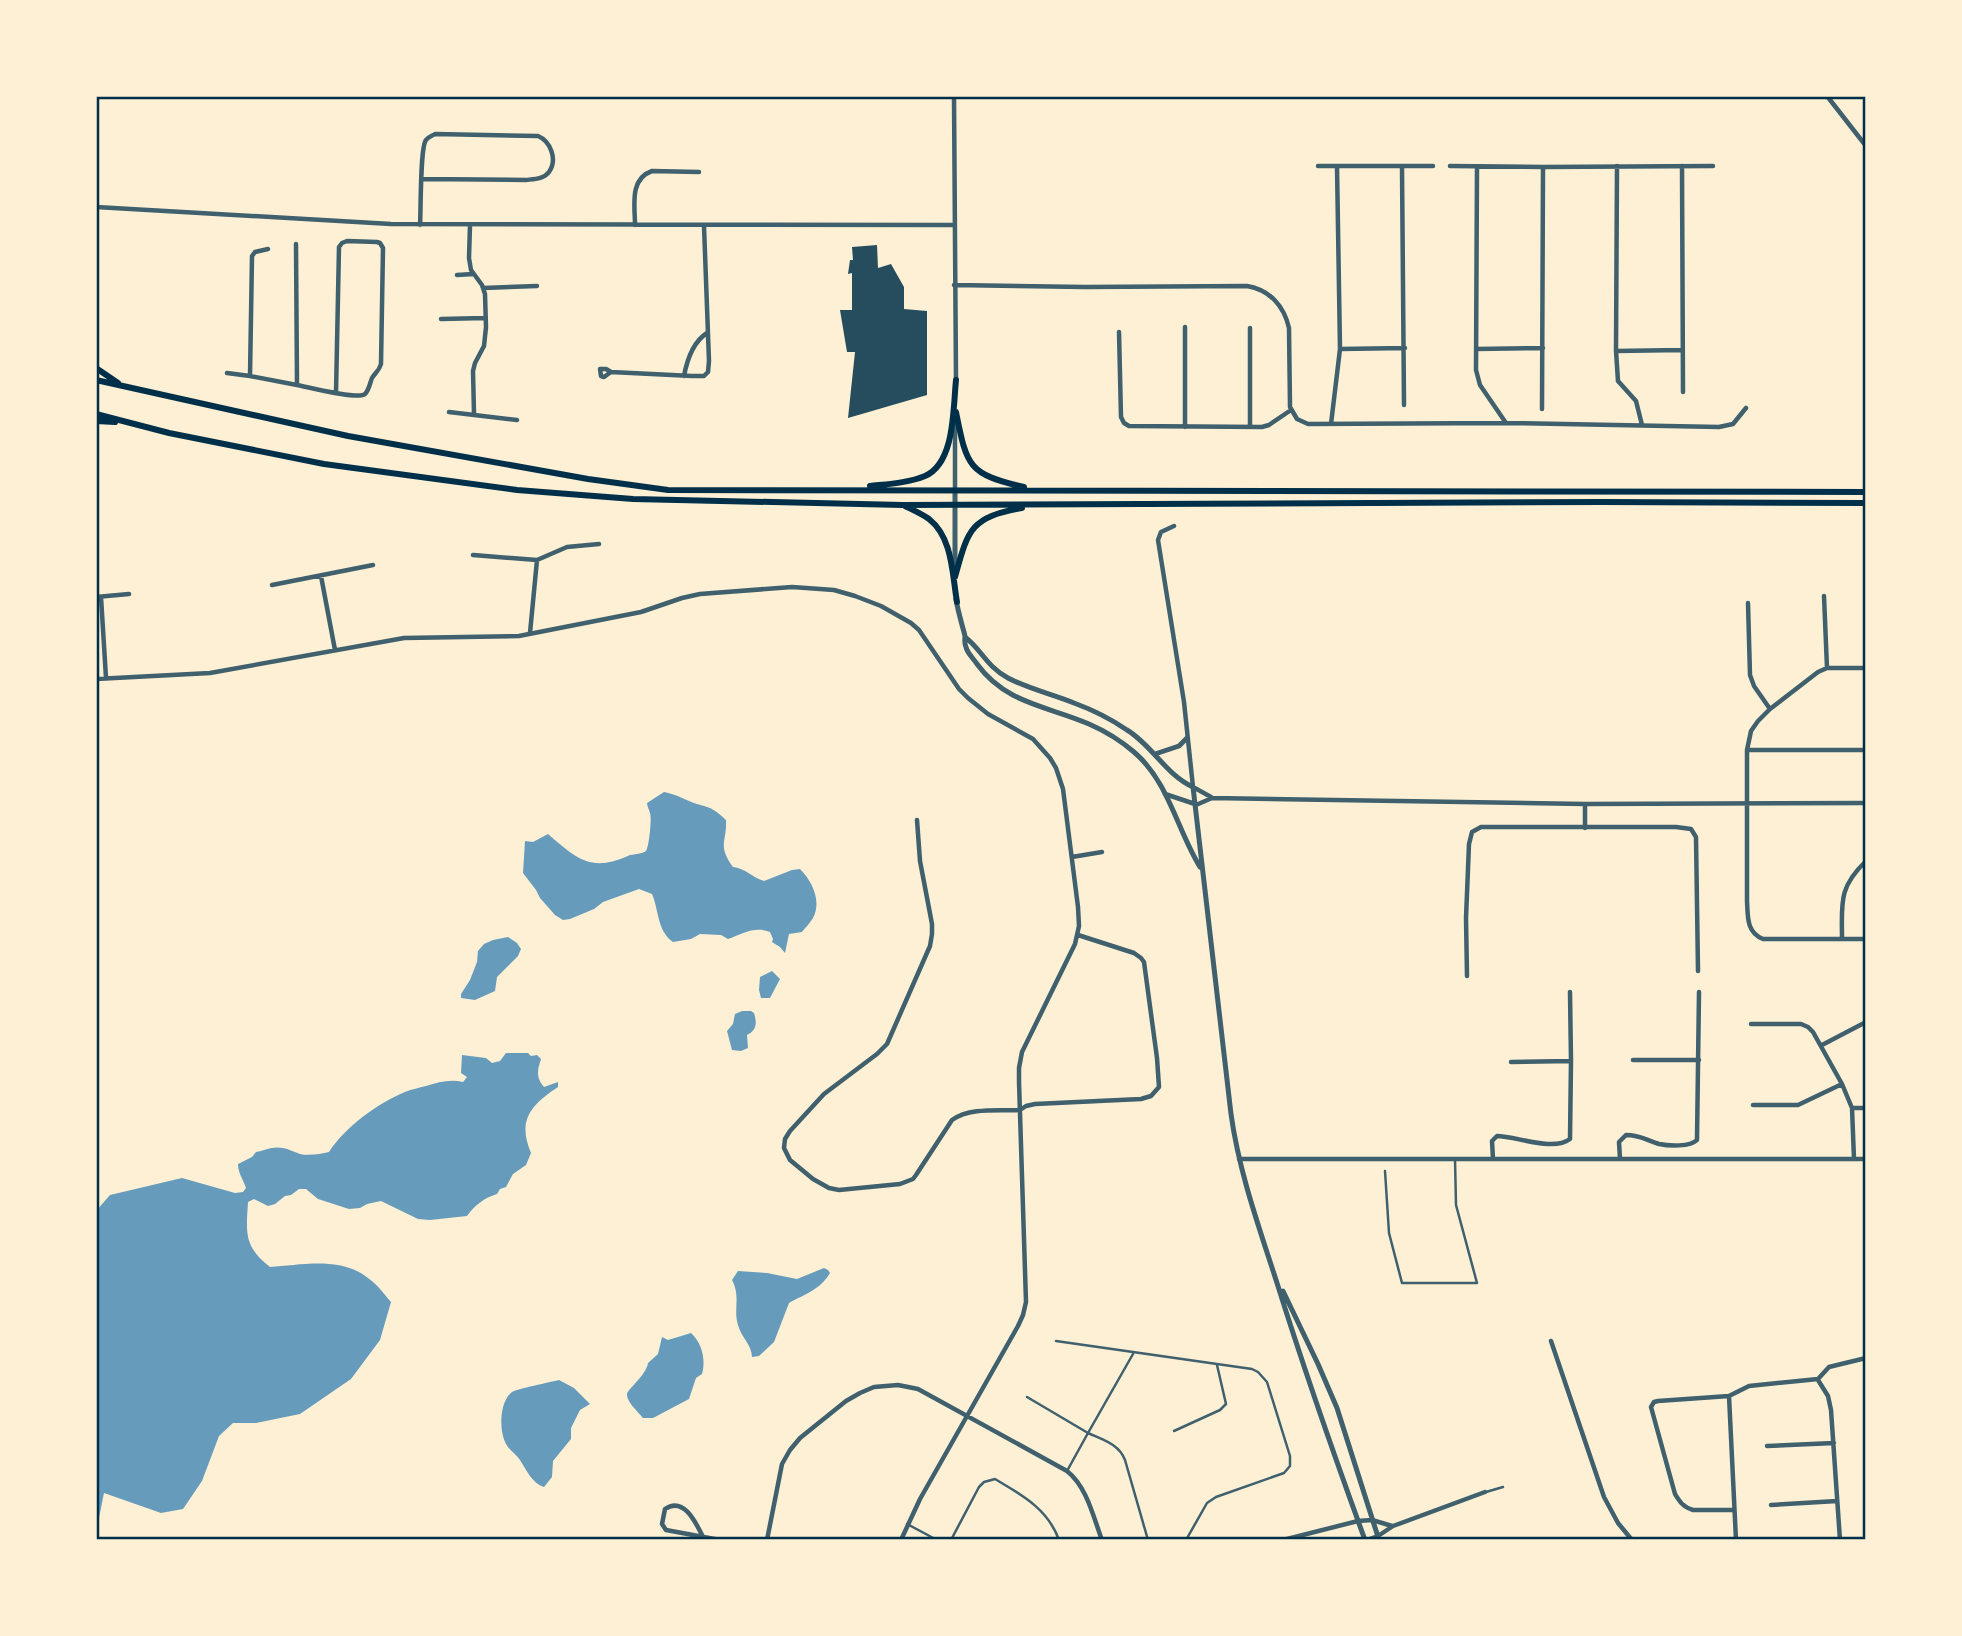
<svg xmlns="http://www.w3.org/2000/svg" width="1962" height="1636" viewBox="0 0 1962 1636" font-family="'Titillium Web',sans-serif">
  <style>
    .water { fill: #669bbc }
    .building { fill: #264d5e }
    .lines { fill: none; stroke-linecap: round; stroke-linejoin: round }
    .service { stroke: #3f606c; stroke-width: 2.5 }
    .minor { stroke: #3f606c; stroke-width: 4.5 }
    .tertiary { stroke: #3f606c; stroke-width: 5 }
    .secondary { stroke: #003049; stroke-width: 6 }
    .neatline { fill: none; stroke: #003049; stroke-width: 2.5 }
  </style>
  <rect width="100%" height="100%" fill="#fdf0d5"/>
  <!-- water -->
  <path class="water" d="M664,792C676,794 685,800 697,804C712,808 714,809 726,820C727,843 717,845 733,867C745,868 753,878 764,881L792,870L800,869C812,881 822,901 813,918C810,923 805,928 802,932L789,934L785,953L780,947L772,942L773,939L770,932C755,926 744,933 728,939L721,935L700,934L691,939L673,942C657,931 659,910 652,894L639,889L603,902L594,909L570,919L563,920L555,915L540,898L536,890L523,873L525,841L533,842L548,834C577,859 591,873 630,855C635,854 642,854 646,851C649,847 652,818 650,813C649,809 647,806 647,803Z
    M508,937L517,943L521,949L518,956L497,977L495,991L475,1000L461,998V994L470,980L477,962L478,951L484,944L493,940Z
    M772,971L780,979L770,998H761L759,990L760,977Z
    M742,1011H751L754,1013C757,1023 757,1030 747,1035L748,1048L741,1051L732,1050L727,1031L733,1024L735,1014Z
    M506,1053H528L531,1056L537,1055L541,1059C537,1071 536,1077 544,1087L558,1082V1087C531,1105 517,1120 531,1153L526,1165L513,1174L506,1187L500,1189L497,1194C484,1198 475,1205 467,1216L430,1220L418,1219L381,1201L367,1204L360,1208L349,1209L318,1199L306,1189H299L291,1195L285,1196L275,1204L268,1206L254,1199L248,1202C246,1234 244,1246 270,1267C301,1265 341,1256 368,1278C377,1284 384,1294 391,1302L380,1340L351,1379L300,1414L256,1423H233L219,1436L202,1481L183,1509L161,1513L104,1493L96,1533V1211L110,1195L182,1178L235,1193L243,1192L246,1188C243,1179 238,1173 238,1164L252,1157L256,1152C266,1150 272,1146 283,1148C289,1149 294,1152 300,1154C309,1156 321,1154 329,1152C345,1127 378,1103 405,1092C412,1089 419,1088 426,1086C439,1082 450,1079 463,1082L467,1077L461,1073L462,1055L486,1058L492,1063L500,1061Z
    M824,1268L828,1270L830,1273C820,1290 805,1294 789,1303L774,1342L759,1356L752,1357C752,1345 741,1337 738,1325C733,1309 741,1297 732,1280L738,1271L767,1273L797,1279Z
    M691,1333C702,1343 706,1360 702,1374L696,1378L689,1399L653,1418H643C639,1413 627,1402 627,1395C626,1390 646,1376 648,1363L658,1354L662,1337L668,1340Z
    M559,1380L574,1388L590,1404L580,1410L571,1428V1439L553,1461L552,1477L544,1487C532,1483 527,1471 520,1460C516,1454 509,1450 506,1444C499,1431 499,1402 512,1392C516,1389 551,1382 559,1380Z"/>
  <!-- building -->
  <path class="building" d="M877,245L878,268L891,264L904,287V309L927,311V395L848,418L855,352H847L840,310H852V273L848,274L850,260H853L852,247Z"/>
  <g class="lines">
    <!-- service -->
    <path class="service" d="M1385,1171L1389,1233L1402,1283H1477L1456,1205L1455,1159
      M1056,1341L1252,1369L1258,1372L1267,1382L1290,1456V1466L1284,1473L1216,1497L1207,1503L1186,1540
      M1027,1397L1088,1433L1133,1354
      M1174,1431L1220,1410L1226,1404L1217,1365
      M1067,1471L1088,1433C1103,1440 1119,1444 1125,1460L1148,1540
      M1486,1492L1503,1487
      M907,1524L937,1540
      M951,1540L979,1487L984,1482L995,1479C1022,1495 1048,1509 1059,1540"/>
    <!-- minor -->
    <path class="minor" d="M954,96L956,381
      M1827,96L1866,146
      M1318,166H1433
      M1450,166L1543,167L1713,166
      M1682,166L1683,392
      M1402,167L1404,405
      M1477,167L1476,370L1480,385L1506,423
      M96,207L391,224L953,225
      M420,225C421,212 420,147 426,140C428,137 432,136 435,134L538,136C550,141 558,159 549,172C544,179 534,179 526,180L422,179
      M470,225L469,258L471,270L482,285L485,294L486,327L484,346L475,363L473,371L474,414
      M635,225C635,206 629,179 652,171L699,172
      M268,249L255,252L252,256L250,376L297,385L296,244
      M457,275L473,274
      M954,285L1085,287L1247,286C1270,290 1284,306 1289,328L1290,407L1297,419L1308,424L1507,423L1719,427L1733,424L1746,408
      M483,288L537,286
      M441,319L485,318
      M1119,332L1121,417L1124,423L1129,426L1262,427L1269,425L1291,410
      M1340,349L1405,348
      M1476,349L1543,348
      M1616,351L1617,166
      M611,372L606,369H600L601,376L604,377L611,372L692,376H704L708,372L709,361L704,226
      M227,373L250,376
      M684,376C687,360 693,342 707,333
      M297,385C308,387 358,400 365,394C369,390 370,383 372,378C376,372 379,371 381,364L383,248L380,243L377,242L347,241L342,243L339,247L336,393
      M1542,409L1543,167
      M449,412L517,420
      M1331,424L1340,349L1337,166
      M1642,425L1636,401L1618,381L1616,351L1682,350
      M1185,427V327
      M1250,427V328
      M955,490V421
      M1174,526L1161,532L1158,540L1184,702L1193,787L1211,797
      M473,555L537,560L530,633
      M537,560L567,547L599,544
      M321,576L335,650
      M272,585L373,565
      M1824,596L1827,668
      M96,597L129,594
      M101,597L106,678
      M1748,603L1750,675L1754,686L1770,709
      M1866,668H1827L1818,672L1770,709L1758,721L1751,731L1747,750V901C1748,916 1746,932 1763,939H1866
      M96,679L210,673L404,638L519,636L641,612L682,598L700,594L792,587L834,590L855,596L881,606L911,623L919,630L959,689L968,698L988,714L1033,739L1050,758L1056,768L1063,789L1078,907L1079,926L1075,944L1022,1052L1019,1068V1082L1026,1302L1023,1315L1018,1326L920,1499L901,1540
      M1747,750H1866
      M1585,804V828
      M1196,805L1212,798L1585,804L1866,803
      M917,820L920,861L932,924V934L930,946L887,1044L877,1054L824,1094L790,1131L785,1139L784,1148L790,1160L813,1179L829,1188L839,1190L900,1184L913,1179L916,1175L952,1120C970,1107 999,1111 1020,1110
      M1072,857L1102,852
      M1842,939C1842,903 1838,888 1866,861
      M1467,976L1466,918L1469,844L1472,832L1481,827H1676L1691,829L1696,837L1698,971
      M1751,1024H1801L1808,1027L1813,1032L1842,1084L1852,1108L1854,1159
      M1822,1045L1866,1022
      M1633,1060H1699
      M1511,1062L1571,1061
      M1753,1105H1798L1842,1084
      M1852,1108H1866
      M1020,1110L1026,1106L1035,1104L1141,1099L1151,1096L1159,1087L1157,1058L1144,962L1141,958L1134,953L1078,935
      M1239,1159H1866
      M1493,1159L1492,1141L1497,1136C1516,1136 1553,1152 1570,1139L1571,1061L1570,992
      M1620,1159L1619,1142L1626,1135C1641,1135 1645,1140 1659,1144C1669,1146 1690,1147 1697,1140L1699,992
      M1551,1341L1604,1497L1618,1523L1632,1540
      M1818,1380L1828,1396L1831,1410L1840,1540
      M1729,1396L1658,1401L1654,1402L1651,1407L1675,1494C1680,1502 1683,1507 1693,1510H1734
      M1767,1446L1834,1443
      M1771,1505L1837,1501
      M703,1537C696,1523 684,1496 665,1509L662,1524L666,1530L720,1540
      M767,1540L782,1464L790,1450L800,1438L846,1401L860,1393L874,1387L898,1385L918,1389L1067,1471C1087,1487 1093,1516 1102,1540
      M1283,1540L1358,1521L1372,1520L1392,1526
      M1367,1540L1378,1536L1393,1526L1485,1492
      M1736,1540L1729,1396L1749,1386L1818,1379L1829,1367L1866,1358"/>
    <!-- tertiary -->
    <path class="tertiary" d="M955,490V569
      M956,599C958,612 962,624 965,636C965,640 964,643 966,647C967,653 974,659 977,664C1006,704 1048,706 1089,724C1105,731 1120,740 1134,752C1169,782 1177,830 1200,867
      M965,637C982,650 986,666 1008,678C1029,689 1052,694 1074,703C1093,710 1111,719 1127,730C1152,745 1166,775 1193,787L1231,1114C1239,1172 1259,1227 1277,1283C1304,1369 1334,1455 1365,1540
      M1155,754L1179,746L1187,738
      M1165,794L1195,804
      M1283,1291L1318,1364L1337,1408L1379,1540"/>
    <!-- secondary -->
    <path class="secondary" d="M96,368L118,383
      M96,380L348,436L588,479L668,490L1866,492
      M956,412C967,467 968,474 1024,487
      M96,414L169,433L324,464L517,490L633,499L903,505L1602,502L1866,503
      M96,421L115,422
      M870,486C888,484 908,483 925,476C955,463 953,409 956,380
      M905,506C913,510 922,514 929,519C953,538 952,574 957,602
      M955,577C968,530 970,517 1022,508"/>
  </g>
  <!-- border -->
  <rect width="1962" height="1636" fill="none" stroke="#fdf0d5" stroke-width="196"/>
  <rect x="98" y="98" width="1766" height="1440" class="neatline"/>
</svg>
